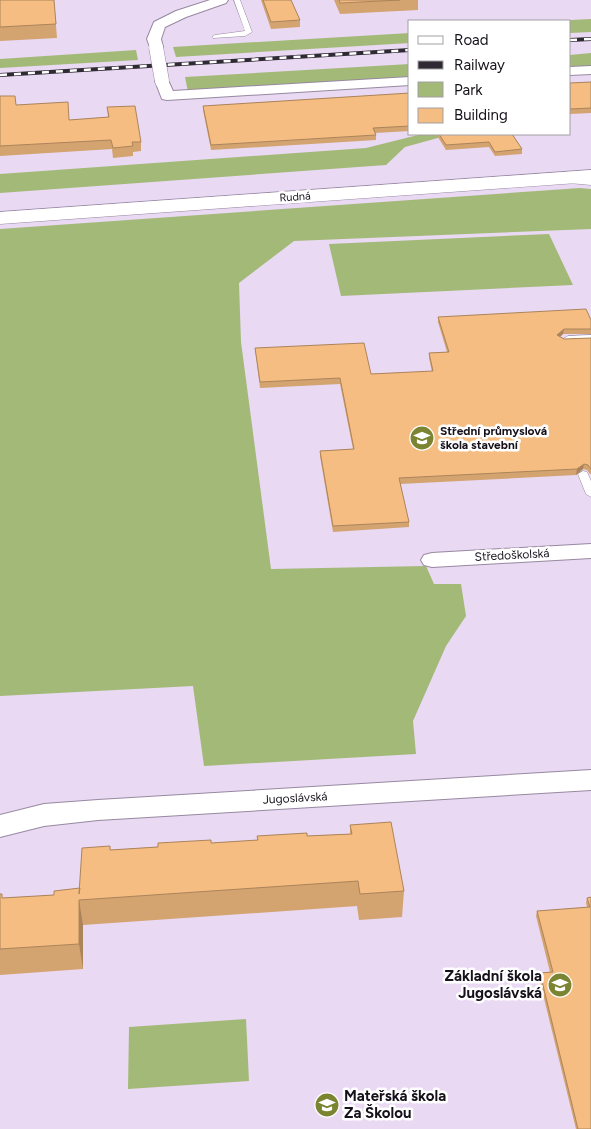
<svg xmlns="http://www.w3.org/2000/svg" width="591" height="1129" viewBox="0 0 591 1129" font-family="Figtree,sans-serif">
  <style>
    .green { fill: #a3b977 }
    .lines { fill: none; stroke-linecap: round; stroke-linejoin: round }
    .service-casing { stroke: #9789a0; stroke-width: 1 }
    .minor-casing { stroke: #9789a0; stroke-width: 2 }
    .trunk-casing { stroke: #9789a0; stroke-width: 1 }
    .service { fill: #fff; fill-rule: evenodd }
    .minor { fill: #fff; fill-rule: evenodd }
    .trunk { fill: #fff; fill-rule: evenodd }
    .rail-casing { stroke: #302a35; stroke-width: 4 }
    .rail { stroke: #fff; stroke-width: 2.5; stroke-dasharray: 7; stroke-linecap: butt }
    .minor-bridge-casing { stroke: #9789a0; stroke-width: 15; stroke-linecap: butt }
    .minor-bridge { stroke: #fff; stroke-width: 14 }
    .wall { fill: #d3a370 }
    .shaded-wall { fill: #ac845b }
    .building { fill: #f5bd82; stroke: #ac845b }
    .labels { text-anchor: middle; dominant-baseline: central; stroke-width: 5; stroke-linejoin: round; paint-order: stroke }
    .far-street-label { font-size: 11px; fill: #16111a; stroke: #fff }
    .poi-label { font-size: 12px; font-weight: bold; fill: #16111a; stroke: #fff; text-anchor: start }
    .street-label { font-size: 12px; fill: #16111a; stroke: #fff }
    .near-poi-label { font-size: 15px; font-weight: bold; fill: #16111a; stroke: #fff; text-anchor: end }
  </style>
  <rect width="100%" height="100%" fill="#e9d9f3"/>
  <!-- green -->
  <path class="green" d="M591,19V32L570,33V21H552Z
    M410,33V43L176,57L173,47Z
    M136,50L138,60L0,68V59Z
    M591,53V67L570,68V55Z
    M410,64V78L188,92L185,77Z
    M422,134H472L445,136L405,147L386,165L0,193V174L366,148Z
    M580,188L591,189V229L294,241L239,283L241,342L271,569L426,566L434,584H461L466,616L446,646L413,721L416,754L204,766L193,686L0,696V229Z
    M549,234L573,285L341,296L329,244Z
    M246,1019L249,1081L128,1089L129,1027Z"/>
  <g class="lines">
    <defs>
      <path id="service" d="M234,0H240L252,32L245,36L213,38L212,37L215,35L245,31Z
        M569,179L591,181V185L569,183Z
        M591,335V341L568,342L563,339L568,336Z
        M583,471L587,472L591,481V497L586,494L578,474Z"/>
      <path id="minor" d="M210,0H228L226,3L186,17L165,27L161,39L163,47L156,51L151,50L147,39L154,22L176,11Z
        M591,66V74L570,75V67Z
        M162,77L167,78L173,91L410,77V85L167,100L162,99L155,81Z
        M591,544V558L432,567L424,565L421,560L424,555L432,553Z
        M591,770V790L98,820L44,826L0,837V815L44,804L98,800Z"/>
      <path id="trunk" d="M591,170V182L0,224V212Z"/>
    </defs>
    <!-- service casing -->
    <use href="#service" class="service-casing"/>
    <!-- minor casing -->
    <use href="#minor" class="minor-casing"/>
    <!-- trunk casing -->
    <use href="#trunk" class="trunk-casing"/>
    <!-- service -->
    <use href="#service" class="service"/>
    <!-- minor -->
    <use href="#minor" class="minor"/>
    <!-- trunk -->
    <use href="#trunk" class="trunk"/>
    <defs>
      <path id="rail" d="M570,40L591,39
        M0,75L410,50"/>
    </defs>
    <!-- rail casing -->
    <use href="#rail" class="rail-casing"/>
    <!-- rail -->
    <use href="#rail" class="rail"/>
    <defs>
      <path id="minor-bridge" d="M156,47L162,81"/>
    </defs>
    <!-- minor-bridge casing -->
    <use href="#minor-bridge" class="minor-bridge-casing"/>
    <!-- minor-bridge -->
    <use href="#minor-bridge" class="minor-bridge"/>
  </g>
  <!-- wall -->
  <path class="wall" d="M0,0H54L57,38L0,41Z
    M261,0H291L300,20V27L271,29Z
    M334,0H418V10L340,14Z
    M591,82V113L570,114V83Z
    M410,93V131L375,133L376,135V140L211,150L203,110V106Z
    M0,96L16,105L69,120L108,117L107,107L141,142V151L133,152V156L113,158L112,149L0,156Z
    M436,134H512L522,149V154L495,156L489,147L446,150Z
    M438,317L591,320V334H563L560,337L564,339L591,338V474H590L587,470L583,469L576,475L400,484L409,522V527L333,532L320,456V451L353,449L340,384L260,388L255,348L371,374L432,372L429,358V353L447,352L438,322Z
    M350,825L404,891L402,917L359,920L357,906L83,925V969L0,975V894L3,898L54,895L80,890L111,850L257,840V836H307L350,834Z
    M591,897V1129H576L539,978L540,973L550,972L536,916L537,911L587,907L586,903L587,898Z"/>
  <!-- shaded-wall -->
  <path class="shaded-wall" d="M564,329L563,334L556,340L557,335Z
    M584,464L583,469L576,475L577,469Z
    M79,900L83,925V969L79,944Z"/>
  <!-- building -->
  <path class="building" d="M0,0H54L56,24L0,27Z
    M263,0H291L300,20L271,22Z
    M339,0H400L340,3Z
    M591,82V108L570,109V83Z
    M410,93V126L373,128L376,135L211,145L203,106Z
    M0,96H15L16,105L68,102L69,120L109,117L107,107L135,106L141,142H132L133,146L113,148L111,140L0,146Z
    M439,134H512L522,149L495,152L489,142L446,145Z
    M586,309L591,320V329H564L557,335L564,339L591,338V469L588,465L584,464L577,469L399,478L409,522L333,526L320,451L354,449L340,378L260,382L255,348L364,343L371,374L433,371L429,353L449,352L438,317Z
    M391,822L404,891L360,894L358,881L79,900V944L0,949V894H2V898L54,895V891L80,888L79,894L82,848L110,846V850L158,847V843L211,840V843L258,840L257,836L307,833V836L352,834L350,825Z
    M591,897V1129H578L540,973L553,972L537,911L590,907L587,898Z"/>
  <!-- icons -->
  <defs>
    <symbol id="school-disc" viewBox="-11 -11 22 22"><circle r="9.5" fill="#7b8430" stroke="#fff"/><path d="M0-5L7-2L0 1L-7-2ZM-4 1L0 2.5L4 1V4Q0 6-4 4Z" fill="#fff"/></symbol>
  </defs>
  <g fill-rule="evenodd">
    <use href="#school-disc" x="408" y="424" width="28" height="28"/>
    <use href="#school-disc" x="546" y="971" width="28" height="28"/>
    <use href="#school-disc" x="313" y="1091" width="28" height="28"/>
  </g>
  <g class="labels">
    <!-- far-street labels -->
    <g class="far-street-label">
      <text transform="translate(295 197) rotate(-4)">Rudná</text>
    </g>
    <!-- poi labels -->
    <g class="poi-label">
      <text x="440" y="431">Střední průmyslová<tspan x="440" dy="14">škola stavební</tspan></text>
    </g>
    <!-- street labels -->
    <g class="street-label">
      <text transform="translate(512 555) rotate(-3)">Středoškolská</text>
      <text transform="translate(295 798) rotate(-3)">Jugoslávská</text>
    </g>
    <!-- near-poi labels -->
    <g class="near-poi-label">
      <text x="542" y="976">Základní škola<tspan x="542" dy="17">Jugoslávská</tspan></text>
      <text x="344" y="1096" text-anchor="start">Mateřská škola<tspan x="344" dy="17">Za Školou</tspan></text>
    </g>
  </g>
  <!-- legend -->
  <rect x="408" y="20" width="162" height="115" fill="#ffffff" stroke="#a2a0a3"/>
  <rect x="418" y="36" width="25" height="8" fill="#ffffff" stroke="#a2a0a3"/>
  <text x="454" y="45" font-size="15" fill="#16111a">Road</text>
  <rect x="418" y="61" width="25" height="8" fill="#302a35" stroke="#a2a0a3"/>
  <text x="454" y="70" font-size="15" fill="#16111a">Railway</text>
  <rect x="418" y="82" width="25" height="15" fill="#a3b977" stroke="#a2a0a3"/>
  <text x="454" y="95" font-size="15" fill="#16111a">Park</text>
  <rect x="418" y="108" width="25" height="15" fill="#f5bd82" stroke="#a2a0a3"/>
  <text x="454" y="120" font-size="15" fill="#16111a">Building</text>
</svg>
